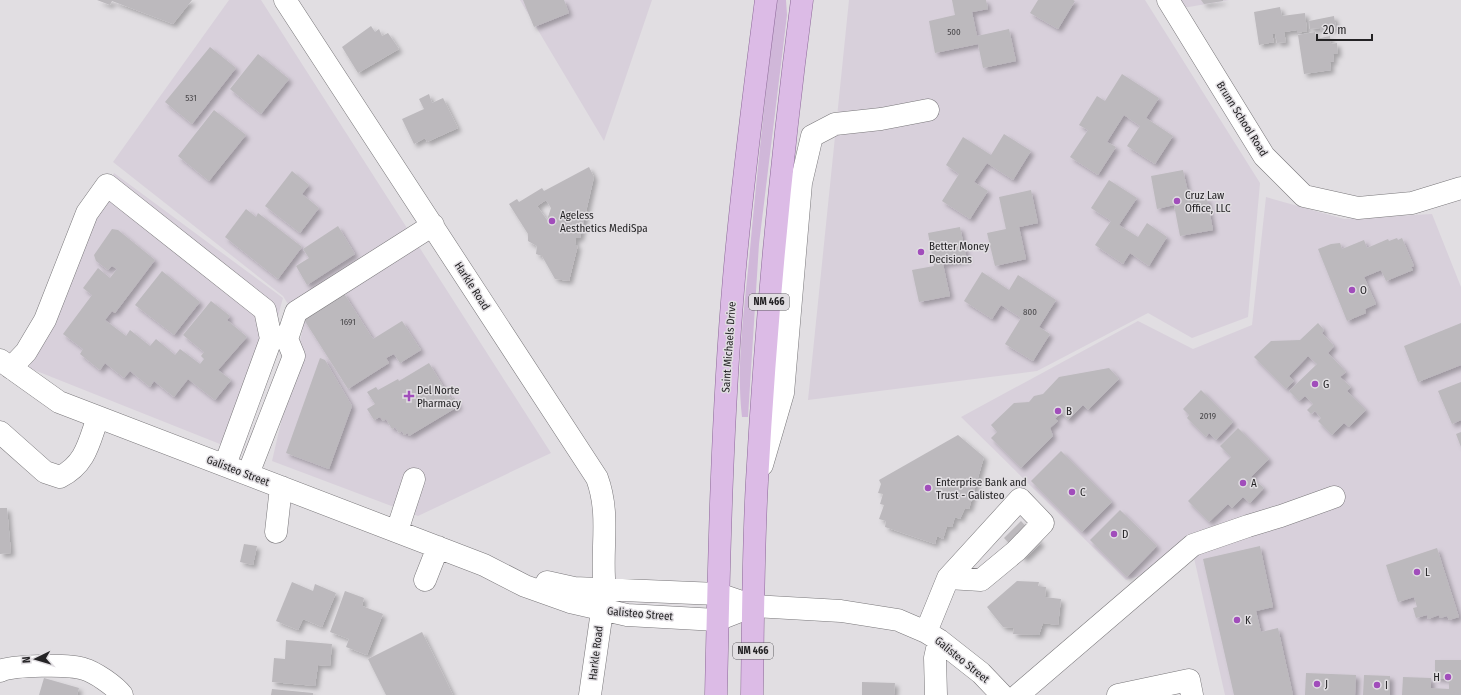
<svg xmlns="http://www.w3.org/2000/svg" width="1461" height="695" viewBox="0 0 1461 695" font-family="'Fira Sans Condensed',sans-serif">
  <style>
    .built { fill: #d8d0db }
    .green { fill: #d0b7d9 }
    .building { fill: #bcb9bd; fill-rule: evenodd; filter: url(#shadow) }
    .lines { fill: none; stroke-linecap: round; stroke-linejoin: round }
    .minor-casing { stroke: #79777a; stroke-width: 23 }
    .major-casing { stroke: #8c6898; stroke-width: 23 }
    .minor { stroke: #fff; stroke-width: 22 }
    .major { stroke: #dcbbe6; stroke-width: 22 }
    .poi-dot { fill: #a14dbb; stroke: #e1dee2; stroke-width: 1.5 }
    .labels { text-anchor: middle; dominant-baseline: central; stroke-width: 3; stroke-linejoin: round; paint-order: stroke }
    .number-label { font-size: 9px; fill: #4a484b }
    .shield { fill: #e1dee2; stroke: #5d5b5e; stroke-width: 1 }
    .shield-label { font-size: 10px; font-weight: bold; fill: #242325 }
    .street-label { font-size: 11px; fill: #242325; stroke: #e1dee2 }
    .poi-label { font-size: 11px; fill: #242325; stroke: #e1dee2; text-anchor: start }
  </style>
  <defs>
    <filter id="shadow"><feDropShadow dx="3.5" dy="3.5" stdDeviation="2" flood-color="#0004"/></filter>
  </defs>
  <rect width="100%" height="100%" fill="#e1dee2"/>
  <!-- built -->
  <path class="built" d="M229,0H261L551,453L418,516L272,461L303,328L283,296L113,162Z
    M520,0H652L604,141Z
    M849,0H1145L1260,183L1248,317L1192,338L1148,313L1037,371L808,400Z
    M1178,0H1229L1183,8Z
    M114,173L283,298L240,452L29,368Z
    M1266,197L1344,219L1432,214L1461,287V695H1225L1194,558L1126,580L961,417L1138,321L1193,349L1252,325Z"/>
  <!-- green -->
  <path class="green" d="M777,0H786L787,15L759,244L748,417H742C736,365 744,312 749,260C757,173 766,86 777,0Z"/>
  <!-- building -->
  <path class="building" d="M97,0H192L173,24L112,1L110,5Z
    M523,0H564L569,13L534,27Z
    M952,0H986L988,9L972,12L977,36L1009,29L1016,61L983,68L978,44L935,53L929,21L955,15Z
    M1038,0H1073L1075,1L1058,29L1030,13Z
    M1201,0H1223V1L1204,4Z
    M1280,7L1282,16L1305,13L1307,31L1297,33V30L1284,32L1286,42L1277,43L1275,34H1272L1274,42L1259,45L1254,12Z
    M1334,16L1336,28L1320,31V28L1310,29L1309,21Z
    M371,26L375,32L379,29L382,36L388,33L399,49L358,73L342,47Z
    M1315,32L1316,39L1330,36L1331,44L1337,43L1338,54H1333L1334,61L1330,62L1331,70L1304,74L1298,35Z
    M210,47L236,68L192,124L165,102Z
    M258,54L289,79L261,114L230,89Z
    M1122,74L1159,98L1146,118L1173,136L1155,164L1127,146L1140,126L1124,115L1107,142L1116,147L1098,175L1070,157L1088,130L1079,125L1097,96L1105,101Z
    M429,94L432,103L443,98L458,128L427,142L425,138L414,144L402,119L424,109L419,99Z
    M214,110L246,135L209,181L178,156Z
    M1004,134L1031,151L1013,180L987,163L974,182L988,191L970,219L942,201L959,174L946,165L963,137L991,155Z
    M589,167L594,177L580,238H576L575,245H578L569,281L555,279L542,256L536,254L537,246L528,241V234L509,204L517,199L519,202L542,188L544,191ZM546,200L551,208L547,220L537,206Z
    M1183,170L1190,201L1207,198L1213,230L1180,236L1174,205L1157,209L1151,176Z
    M292,171L309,185L302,194L319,208L300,233L265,206Z
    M1109,180L1137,198L1119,225L1138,237L1147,223L1167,237L1149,266L1130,253L1123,264L1095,245L1111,221L1091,208Z
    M1031,190L1038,223L1019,227L1026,259L995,266L987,233L1006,229L999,197Z
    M246,209L256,217L258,213L302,247L278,279L225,237Z
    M338,226L355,254L307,285L296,266L309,258L303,249Z
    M960,227L967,260L943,264L950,296L919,302L912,270L934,266L928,233Z
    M112,229L118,230L155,260L115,313L112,311L105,320L126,336L130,330L150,346L156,339L175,355L180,349L200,364L204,359L201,356L204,352L183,335L211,301L230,316L227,320L247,337L218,370L231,380L215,400L188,379L174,397L154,381L150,387L130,371L124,378L105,363L100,370L80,354L83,349L63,334L92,295L83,288L98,268L110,278L117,269L112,266L108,270L96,261L94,255Z
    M1397,238L1398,240L1402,238L1414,266L1411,267L1413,270L1386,281L1381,270L1364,277L1376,304L1365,309L1366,313L1347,321L1318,249L1331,244L1340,243L1342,249L1364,240L1367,248L1388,239L1389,241Z
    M162,271L200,302L174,335L135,305Z
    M982,272L1009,290L1018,275L1056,300L1039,327L1050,334L1033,361L1005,344L1021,318L1001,305L992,319L964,301Z
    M343,292L373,339L402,321L421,350L400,363L394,354L386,358L389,363L348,389L303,318Z
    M1318,323L1324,330L1322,333L1334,346L1328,353L1346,372L1340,377L1351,387L1347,391L1366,410L1349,427L1344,423L1332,435L1318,421L1321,418L1315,411L1311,414L1307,410L1313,404L1305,396L1299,401L1289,391L1317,364L1308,356L1289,376L1294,381L1286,389L1254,357L1271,341L1300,340Z
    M1461,323V365L1418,382L1404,346Z
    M320,358L325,360L352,406L329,469L286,453Z
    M429,363L451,399L454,397L459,406L409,436L408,433L404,435L402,431L399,433L395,427L392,429L386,419L383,421L380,417L374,420L367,409L375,404L367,392L376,387L378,390L398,379L399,381Z
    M1109,368L1119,379L1088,410L1083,405L1068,420L1061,412L1055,419L1058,421L1050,428L1053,436L1021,468L991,438L997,432L991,425L1014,403L1029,402L1034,396L1043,394L1059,377Z
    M1461,382V420L1452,424L1438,391Z
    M1201,390L1233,422L1216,440L1209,433L1206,437L1187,418L1189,415L1183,409Z
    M1238,428L1269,459L1251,477L1264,488L1250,503L1243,497L1232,508L1228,504L1209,522L1188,501L1231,457L1220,446Z
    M1461,432V447L1456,434Z
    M958,435L984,457L969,509L965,508L960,519L955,517L952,527L947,526L943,539L937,536L935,544L885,527L886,521L879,519L884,505L880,504L883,494L878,493L881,484L879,480Z
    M1061,451L1112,502L1082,532L1031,481Z
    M0,508H7L11,553L0,554Z
    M1120,510L1157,546L1127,577L1090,540Z
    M1021,521L1041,543L1024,559L1004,538Z
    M244,544L257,546L253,565L240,562Z
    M1260,546L1273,607L1256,611L1261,632L1278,628L1293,695H1234L1203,559Z
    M1437,548L1459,617L1449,620L1447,616L1440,618L1439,615L1428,619L1427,615L1416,618L1413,608L1417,607L1414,597L1398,602L1386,565Z
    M1017,581L1039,582L1038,586L1046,587L1045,597L1061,599L1058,625L1043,623L1039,635L1013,634L1014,628L1003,627L987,607Z
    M292,582L313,591L315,584L336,593L322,627L303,619L298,630L276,621Z
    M345,591L364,598L362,606L383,614L367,655L346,647L349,639L330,632Z
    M422,632L453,695H386L368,659Z
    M286,640L332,644L330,666L318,665L315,686L272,682L274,658L285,659Z
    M1435,660H1461V695H1402L1403,677L1431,678V688L1449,689V679L1435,678Z
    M1306,673L1356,675L1355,695H1305Z
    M1364,675L1390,676V695H1363Z
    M44,678L79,688L77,695H39Z
    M862,682L895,683L894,695H862Z
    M272,689L313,693V695H271Z"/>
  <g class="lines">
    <defs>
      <path id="minor" d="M285,0L597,478C611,516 600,551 605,590
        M1168,0L1264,156L1304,196L1358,208L1412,203L1461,188
        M0,360L59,402L484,565L525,586L570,602L627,615L717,620L753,606
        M11,368L26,352L45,320L87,213L107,185L265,310L271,339L225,465
        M0,432L45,472L60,477C86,464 89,442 98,417
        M762,465L783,393L801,183L812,136L835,124L881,119L928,110
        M248,474L294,356L287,339L296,312L433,225
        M397,531L414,479
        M276,532L281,487
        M425,580L438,547
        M547,582L574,588L718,594L753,606L841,611L898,620L926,632L939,640L981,673L1002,695
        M926,632L948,578L1020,499L1043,523L1016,551L981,580L948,578
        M0,671C13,665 70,664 84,669C95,672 115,686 122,695
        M590,695L602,611
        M936,695L935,658L939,640
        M1018,695L1193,545L1248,526L1281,516L1334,497
        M1118,695L1189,680L1192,695"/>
      <path id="major" d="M716,695C719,556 722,417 734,278C742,185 754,93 766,0
        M752,695C753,624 753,552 757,481C766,320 781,160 802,0"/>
    </defs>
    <!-- minor casing -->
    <use href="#minor" class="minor-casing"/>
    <!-- major casing -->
    <use href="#major" class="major-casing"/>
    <!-- minor -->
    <use href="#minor" class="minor"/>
    <!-- major -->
    <use href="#major" class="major"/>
  </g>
  <!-- markers -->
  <g class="poi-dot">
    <circle cx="1177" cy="201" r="4"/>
    <circle cx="552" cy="221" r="4"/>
    <circle cx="921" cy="252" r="4"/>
    <circle cx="1352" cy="290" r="4"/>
    <circle cx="1315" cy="384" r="4"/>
    <path d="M407 390h4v4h4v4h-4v4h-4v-4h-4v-4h4z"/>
    <circle cx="1058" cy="411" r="4"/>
    <circle cx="1243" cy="483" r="4"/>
    <circle cx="928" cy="488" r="4"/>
    <circle cx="1072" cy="492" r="4"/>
    <circle cx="1114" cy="534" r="4"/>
    <circle cx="1417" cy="572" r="4"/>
    <circle cx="1237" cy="620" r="4"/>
    <circle cx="1448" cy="677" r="4"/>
    <circle cx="1317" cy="684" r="4"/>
    <circle cx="1377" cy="685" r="4"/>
  </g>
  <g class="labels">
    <!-- number labels -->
    <g class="number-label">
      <text x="954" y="32">500</text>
      <text x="191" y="98">531</text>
      <text x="1030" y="312">800</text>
      <text x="348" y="322">1691</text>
      <text x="1208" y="416">2019</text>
    </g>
    <!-- shield labels -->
    <g class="shield">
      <rect x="749" y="294" width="40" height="16" rx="3"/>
      <rect x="733" y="643" width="40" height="16" rx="3"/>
    </g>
    <g class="shield-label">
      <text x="769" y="302">NM 466</text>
      <text x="753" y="651">NM 466</text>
    </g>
    <!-- street labels -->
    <g class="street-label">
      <text transform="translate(1242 119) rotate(58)">Brunn School Road</text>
      <text transform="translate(472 286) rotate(57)">Harkle Road</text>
      <text transform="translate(729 347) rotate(-86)">Saint Michaels Drive</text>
      <text transform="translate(238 471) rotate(21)">Galisteo Street</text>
      <text transform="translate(640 614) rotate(5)">Galisteo Street</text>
      <text transform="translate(596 653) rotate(-83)">Harkle Road</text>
      <text transform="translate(962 660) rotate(39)">Galisteo Street</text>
    </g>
    <!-- poi labels -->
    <g class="poi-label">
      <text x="1185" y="195">Cruz Law<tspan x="1185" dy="13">Office, LLC</tspan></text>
      <text x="560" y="215">Ageless<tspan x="560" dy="13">Aesthetics MediSpa</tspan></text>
      <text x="929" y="246">Better Money<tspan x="929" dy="13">Decisions</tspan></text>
      <text x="1360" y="290">O</text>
      <text x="1323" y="384">G</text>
      <text x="417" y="390">Del Norte<tspan x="417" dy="13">Pharmacy</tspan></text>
      <text x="1066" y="411">B</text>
      <text x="936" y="482">Enterprise Bank and<tspan x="936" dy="13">Trust - Galisteo</tspan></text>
      <text x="1251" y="483">A</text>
      <text x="1080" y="492">C</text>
      <text x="1122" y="534">D</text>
      <text x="1425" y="572">L</text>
      <text x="1245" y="620">K</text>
      <text x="1440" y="677" text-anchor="end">H</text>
      <text x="1325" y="684">J</text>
      <text x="1385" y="685">I</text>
    </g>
  </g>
  <!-- north arrow -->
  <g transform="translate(36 659) rotate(265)" stroke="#e1dee2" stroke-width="3" paint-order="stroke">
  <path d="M0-3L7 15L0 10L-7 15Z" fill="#242325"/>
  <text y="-6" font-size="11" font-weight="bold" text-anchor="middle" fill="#242325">N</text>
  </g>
  <!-- scale -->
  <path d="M1317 34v6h55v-6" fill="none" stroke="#242325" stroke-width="2"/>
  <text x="1323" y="34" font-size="12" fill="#242325" stroke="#e1dee2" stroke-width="3" paint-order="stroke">20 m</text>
</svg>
